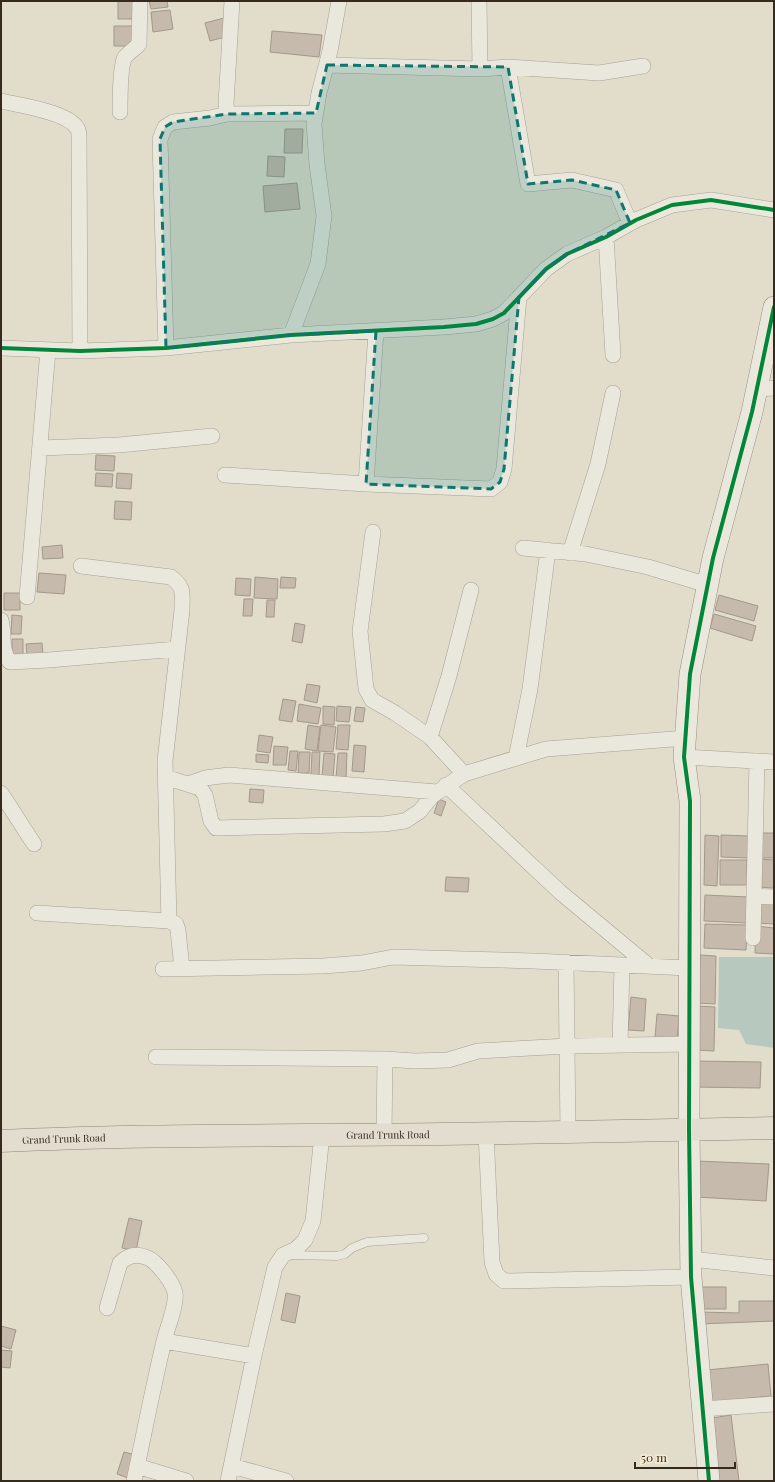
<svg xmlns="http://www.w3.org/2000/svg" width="775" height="1482" viewBox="0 0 775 1482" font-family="'Playfair Display',serif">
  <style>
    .water { fill: #b7c8be }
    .building { fill: #c6baac; stroke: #a2988b }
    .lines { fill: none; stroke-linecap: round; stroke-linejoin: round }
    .lane-casing { stroke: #a7a194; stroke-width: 9 }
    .street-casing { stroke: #a7a194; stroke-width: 16 }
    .secondary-casing { stroke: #979084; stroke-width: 22 }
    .primary-casing { stroke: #8d867b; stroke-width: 23 }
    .lane { stroke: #eae7dd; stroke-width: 8 }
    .street { stroke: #eae7dd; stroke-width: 15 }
    .secondary { stroke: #eae7dd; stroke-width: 21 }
    .primary { stroke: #e2ddce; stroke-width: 22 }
    .cycleway-casing { stroke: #f4ebd0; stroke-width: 6 }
    .cycleway { stroke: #00873e; stroke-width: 4 }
    .marked { fill: #0f766e; fill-opacity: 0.2; stroke: #0f766e; stroke-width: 3; stroke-dasharray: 8 5; stroke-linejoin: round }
    .labels { text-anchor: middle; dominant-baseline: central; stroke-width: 3; stroke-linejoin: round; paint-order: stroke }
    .street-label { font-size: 10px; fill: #352a1d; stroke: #f4ebd0 }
  </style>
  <rect width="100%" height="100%" fill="#e2dccb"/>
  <!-- water -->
  <path class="water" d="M719,957H774V1048L746,1044L739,1030L718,1028Z"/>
  <!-- building -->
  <path class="building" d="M118,1H136V19H118Z
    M149,1H167L168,7L151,9Z
    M170,10L173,29L153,32L151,12Z
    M224,18L229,36L210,41L205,23Z
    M114,26H135V46H114Z
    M272,31L322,35L319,57L270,52Z
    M285,129H303L302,153H284Z
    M268,156L285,157L284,177L267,176Z
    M297,183L300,209L265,212L263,186Z
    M96,455L115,456L114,471L95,470Z
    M96,473L113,474L112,487L95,486Z
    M117,473L132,474L131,489L116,488Z
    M115,501L132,502L131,520L114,519Z
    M62,545L63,558L43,559L42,547Z
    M39,573L66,575L64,594L37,592Z
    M255,577L278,579L277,599L254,598Z
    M281,577L296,578L295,588H280Z
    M236,578L251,579L250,596L235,595Z
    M4,593H20V610H4Z
    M719,595L758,606L754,621L715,610Z
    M244,599H253L252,616H243Z
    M267,600H275L274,617H266Z
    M714,614L756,626L752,641L710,628Z
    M12,615L22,616L21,634H11Z
    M295,623L305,625L302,643L292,641Z
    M12,639H23V658H12Z
    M42,643L43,656L27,657L26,644Z
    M307,684L320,686L317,703L304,700Z
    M283,699L296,701L292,722L279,720Z
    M299,704L321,708L318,724L297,721Z
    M323,706L335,707L334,725L323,724Z
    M337,706L351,707L349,722L336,721Z
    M356,707L365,708L363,722L354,721Z
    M308,725L320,727L317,751L305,749Z
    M321,725L336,727L333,752L318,751Z
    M338,725H350L348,750L336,749Z
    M259,735L273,737L270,753L257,751Z
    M354,745L366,746L364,772L352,771Z
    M274,746L288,747L286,765H273Z
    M290,751H298L296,771L288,770Z
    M299,752H310L309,773H298Z
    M312,752H320L319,775H311Z
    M324,753L335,754L333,778L322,777Z
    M338,753H347L346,779L336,778Z
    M256,754L269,755L268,763L256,762Z
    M250,789L264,790L263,803L249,802Z
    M439,799L446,802L441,816L434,813Z
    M758,833H774V858H758Z
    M705,835L719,836L717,886L704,885Z
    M721,835L749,836L748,858L721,857Z
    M758,859L774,860V888L758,887Z
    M720,860H747V885H720Z
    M446,877L469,878L468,892L445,891Z
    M705,895L748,897L747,923L704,921Z
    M757,899L774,900V924L756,923Z
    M705,924L747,925L746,950L704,948Z
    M756,926L774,928V954L755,953Z
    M700,955L716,956L715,1004L698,1003Z
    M631,997L646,999L644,1031L628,1030Z
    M698,1006L715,1007L714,1051L697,1050Z
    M657,1014L679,1016L677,1040L655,1038Z
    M695,1061L761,1062L760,1088L695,1087Z
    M696,1161L769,1164L766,1201L696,1197Z
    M129,1218L142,1221L136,1251L122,1248Z
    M701,1287H726V1309H701Z
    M286,1293L300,1296L295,1323L281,1320Z
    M739,1301H774V1321L699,1324V1312L739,1313Z
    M1,1326L16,1330L11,1349L1,1346Z
    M1,1350L12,1351L10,1368L1,1367Z
    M768,1364L771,1396L710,1402L707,1370Z
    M731,1415L739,1481H712L706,1419Z
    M124,1452L136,1455L128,1478L117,1474Z"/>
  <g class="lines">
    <defs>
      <path id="lane" d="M288,1255L337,1256L345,1254L352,1248L367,1242L424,1238"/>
      <path id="street" d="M479,1L480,69
        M327,65L480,69L508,67L599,73L643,66
        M508,67L528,184L572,180L616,190L630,223
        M1,101C19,105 68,112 77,128C79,130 79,134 79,137L80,351
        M120,112C120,101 120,65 125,57C129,52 135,49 139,44L140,1
        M227,114L226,104L232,1
        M606,237L613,355
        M291,335L318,264L324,216L317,164L314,124L319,93L330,51L339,1
        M1,348L80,351L166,348L291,335L444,327L476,324L493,319L504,313L546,269L567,254L606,237L636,220L672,205L711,200L774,210
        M166,348L160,139L165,127L173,122L210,118L227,114L316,113
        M757,389L774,388
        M40,448L119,445L212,436
        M225,475L366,484L491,489L500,482L504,469L519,297
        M366,484L376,331
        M373,532L360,631L366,689L372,700L395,713L430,737L464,774
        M523,548L586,554L648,567L708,585
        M570,553L598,464L613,393
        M81,566L171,577C185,588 182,593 182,610L165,761L169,921
        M27,597L48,350
        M1,620C5,634 0,651 10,662L49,660L177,649
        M430,737L449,676L471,590
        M684,757L774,762
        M516,758L530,689L548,550
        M165,777L200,788L205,795L211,821L216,828L384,824L405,821L420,811L432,796L464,774L546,749L686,738
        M188,784L205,778L229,775L437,792
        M446,785L560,892L649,966
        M1,793L34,844
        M754,896L774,897
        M37,913L169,921L176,924L178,930L182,969
        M753,938L757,761
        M566,962L568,1132
        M163,969L323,966L362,963L393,957L533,961L689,968
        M620,1045L622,965
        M156,1057L385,1059L415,1061L448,1060L478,1051L567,1046L689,1044
        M486,1133L492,1262L496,1274L504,1281L691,1277
        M384,1135L385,1059
        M691,1259L774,1268
        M107,1308L120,1263C128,1255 137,1253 148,1258C157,1262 173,1282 175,1293C177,1305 167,1328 164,1341C153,1387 144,1434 134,1481
        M164,1341L254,1356
        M702,1409L774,1404
        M137,1466L186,1481
        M232,1466L286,1481
        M228,1481L254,1356L275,1267L283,1255L296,1249L305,1240L313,1221L322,1135"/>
      <path id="secondary" d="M709,1481L691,1277L689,1130L690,801L684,757L690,674L713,558L752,412L774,307"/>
      <g id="primary">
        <path id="s1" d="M1,1141C147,1134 294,1136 440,1134C551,1133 663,1130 774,1128"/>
      </g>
    </defs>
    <!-- lane casing -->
    <use href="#lane" class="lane-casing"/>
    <!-- street casing -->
    <use href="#street" class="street-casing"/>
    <!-- secondary casing -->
    <use href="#secondary" class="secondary-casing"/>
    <!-- primary casing -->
    <use href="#primary" class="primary-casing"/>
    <!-- lane -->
    <use href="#lane" class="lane"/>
    <!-- street -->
    <use href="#street" class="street"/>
    <!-- secondary -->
    <use href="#secondary" class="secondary"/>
    <!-- primary -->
    <use href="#primary" class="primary"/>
    <defs>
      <path id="cycleway" d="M1,348L80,351L166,348L291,335L444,327L476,324L493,319L504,313L546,269L567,254L606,237L636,220L672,205L711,200L774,210
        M709,1481L691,1277L689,1130L690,801L684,757L690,674L713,558L752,412L774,307"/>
    </defs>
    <!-- cycleway casing -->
    <use href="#cycleway" class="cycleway-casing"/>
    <!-- cycleway -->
    <use href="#cycleway" class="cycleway"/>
  </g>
  <!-- marked area -->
  <path class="marked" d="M327,65L508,67L528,184L572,180L616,190L630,223L567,254L546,269L519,297L504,469L500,482L491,489L366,484L376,331L291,335L166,348L160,139L165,127L173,122L227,114L316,113Z"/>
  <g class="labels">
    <!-- street labels -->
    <g class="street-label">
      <text stroke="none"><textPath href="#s1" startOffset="387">Grand Trunk Road</textPath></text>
      <text stroke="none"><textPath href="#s1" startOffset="63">Grand Trunk Road</textPath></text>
    </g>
  </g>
  <!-- border -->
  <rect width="775" height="1482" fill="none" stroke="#352a1d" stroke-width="4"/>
  <!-- scale -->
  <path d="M635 1462v6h100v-6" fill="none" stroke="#352a1d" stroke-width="2"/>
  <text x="641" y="1462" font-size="12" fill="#352a1d" stroke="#f4ebd0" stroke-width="3" paint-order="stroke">50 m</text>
</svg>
